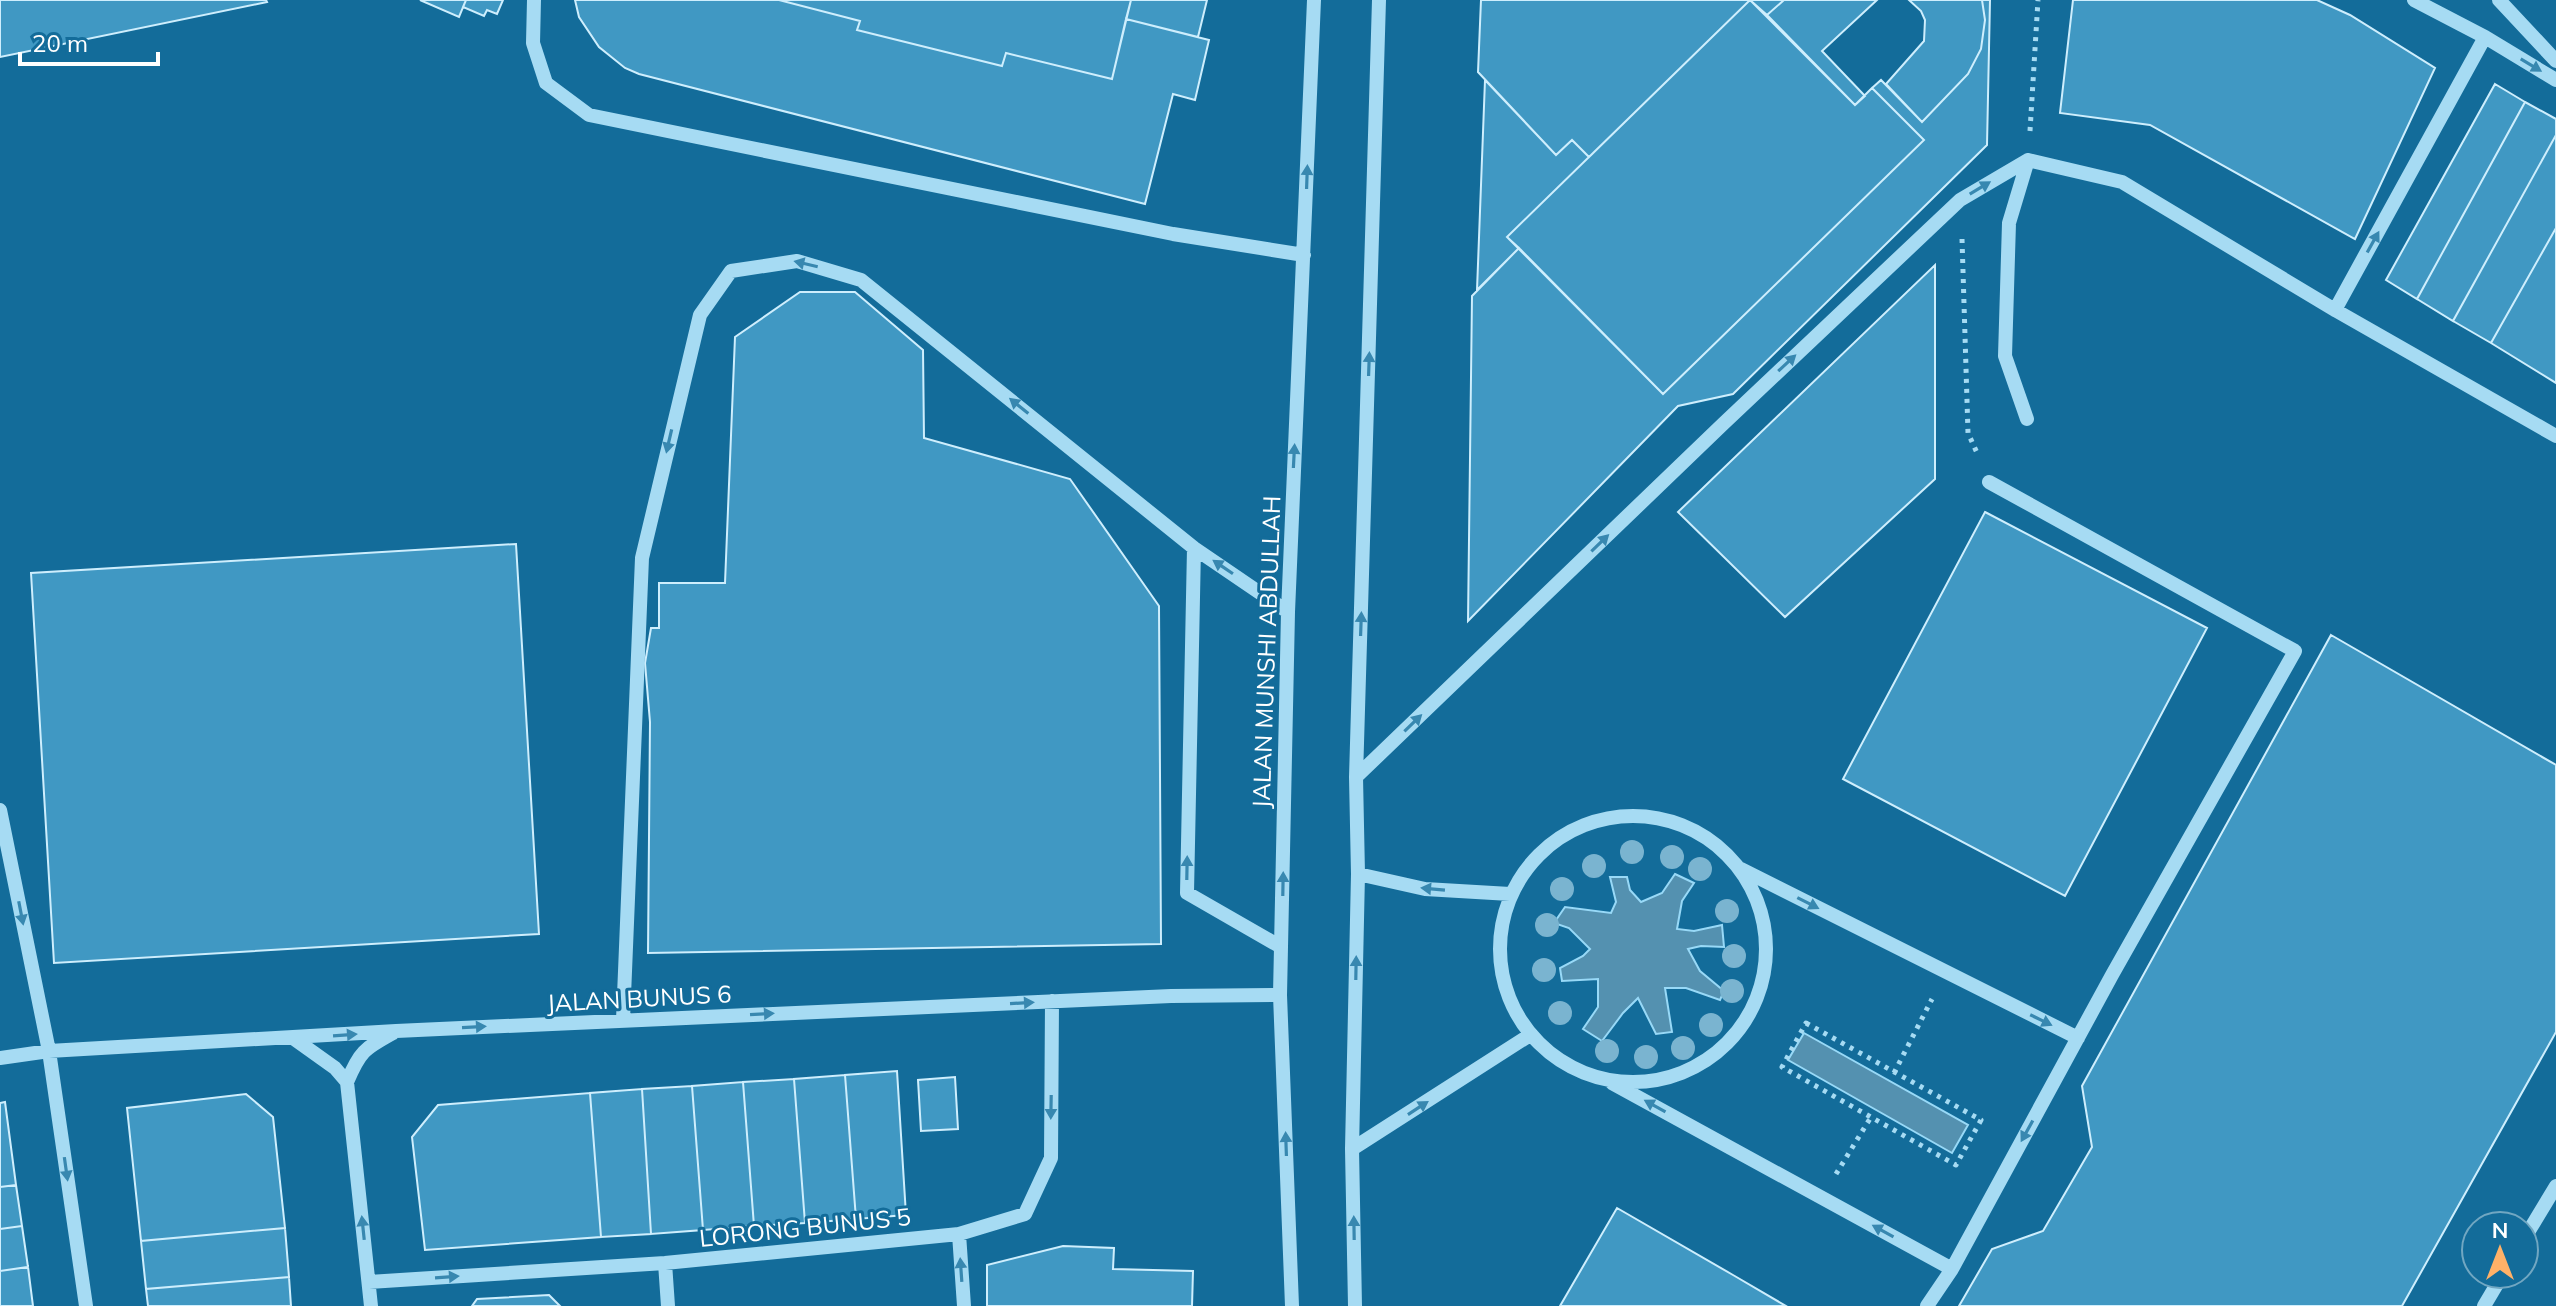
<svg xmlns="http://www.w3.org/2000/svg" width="2556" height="1306" viewBox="0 0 2556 1306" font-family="Mulish,sans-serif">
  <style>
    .water { fill: #5491b0; stroke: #98d9f7; stroke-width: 2 }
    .building { fill: #4098c3; stroke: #ceeefd; stroke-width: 2 }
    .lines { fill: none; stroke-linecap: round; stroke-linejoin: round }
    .path { stroke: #a6dbf3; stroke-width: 5; stroke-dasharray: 4 6; stroke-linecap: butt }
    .minor { stroke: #a6dbf3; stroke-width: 14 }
    .tree { fill: #7ab4d0 }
    .oneway { fill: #3888b0 }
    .labels { text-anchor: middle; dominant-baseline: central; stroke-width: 6; stroke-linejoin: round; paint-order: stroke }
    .street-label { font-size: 24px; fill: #fff; stroke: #136c9a }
  </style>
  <rect width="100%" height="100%" fill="#136c9a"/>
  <!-- water -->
  <path class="water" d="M1675,874L1694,883L1682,901L1677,929L1694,931L1722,925L1724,947L1701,946L1688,949L1700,971L1724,991L1720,1000L1686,988H1665L1672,1032L1656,1034L1638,998L1623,1013L1602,1041L1583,1029L1598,1007V979L1562,981L1560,968L1583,956L1590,949L1569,928L1554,923L1565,907L1611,913L1616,902L1610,877H1627L1630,890L1641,902L1662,893Z
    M1804,1033L1968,1125L1952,1153L1788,1060Z"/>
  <!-- building -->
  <path class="building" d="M0,0H266L267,2L0,57Z
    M420,0H466L459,17Z
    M466,0H503L497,14L487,10L484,16L463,7Z
    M575,0H779L860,21L857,30L1002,66L1006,53L1112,79L1126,19L1209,40L1195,100L1173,94L1145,204L639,74L625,68L599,47L579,17Z
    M779,0H1131L1112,79L1006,53L1002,66L857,30L860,21Z
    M1131,0H1207L1198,37L1126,19Z
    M1481,0H1784L1767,15L1750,0L1589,157L1572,140L1556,155L1478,72Z
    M1750,0L1855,105L1872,88L1924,140L1663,394L1507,237Z
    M1784,0H1877L1822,51L1865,96L1855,105L1767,15Z
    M1909,0H1982L1985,20L1981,49L1968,74L1922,122L1886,84L1924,41L1925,20L1921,11Z
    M1982,0H1990L1987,145L1733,394L1678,406L1468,621L1472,296L1519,248L1663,394L1924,140L1872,88L1881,80L1922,122L1968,74L1981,49L1985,20Z
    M2073,0H2317L2350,15L2435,68L2355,239L2150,125L2060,113Z
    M1485,80L1556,155L1572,140L1589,157L1507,237L1519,248L1477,290Z
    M2495,84L2525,102L2417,299L2386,280Z
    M2525,102L2556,119V135L2453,321L2417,299Z
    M2556,135V228L2491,343L2453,321Z
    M2556,228V383L2491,343Z
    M1935,265V479L1785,617L1678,512Z
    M800,292H855L923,350L924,438L1070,479L1159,606L1161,944L648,953L650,722L645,663L651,628H659V583H725L735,337Z
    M1985,512L2207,628L2065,896L1843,779Z
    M516,544L539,934L54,963L31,573Z
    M2331,635L2556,765V1032L2402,1306H1959L1992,1249L2043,1231L2092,1147L2082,1086Z
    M897,1071L906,1215L856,1219L845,1075Z
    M845,1075L856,1219L805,1223L794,1079Z
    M955,1077L958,1129L921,1131L918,1080Z
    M794,1079L805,1223L754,1226L743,1082Z
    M743,1082L754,1226L703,1230L692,1086Z
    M692,1086L703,1230L651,1234L642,1089Z
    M642,1089L651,1234L601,1237L590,1093Z
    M590,1093L601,1237L425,1250L412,1137L438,1105Z
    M246,1094L273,1117L285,1228L141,1241L127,1108Z
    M5,1102L16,1185L0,1187V1103Z
    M16,1185L22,1226L0,1229V1187Z
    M1617,1208L1733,1275L1786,1306H1560Z
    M22,1226L28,1267L0,1271V1229Z
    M285,1228L289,1277L146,1289L141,1241Z
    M1063,1246L1114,1248L1113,1269L1193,1271L1192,1306H987V1265Z
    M28,1267L33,1306H0V1271Z
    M289,1277L291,1306H148L146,1289Z
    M549,1295L560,1306H472L477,1299Z"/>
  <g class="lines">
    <!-- path -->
    <path class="path" d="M2030,131L2038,0
      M1962,239L1968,433L1978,455
      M1806,1023L1981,1120L1956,1165L1782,1067Z
      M1894,1073L1932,999
      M1836,1174L1871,1117"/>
    <!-- minor -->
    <path class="minor" d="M534,0L533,43L546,83L589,115L1173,234L1304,255
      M2414,0L2485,37L2556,80
      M2499,0L2556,61
      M2335,310L2485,37
      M2027,419L2005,356L2009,223L2028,160
      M1194,548L1187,893L1281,947
      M1356,777L1723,424L1960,200L2028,160L2122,182L2335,310L2556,436
      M0,810L49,1051L86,1306
      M1500 949a133 133 0 1 1 266 0a133 133 0 1 1-266 0Z
      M1739,868L2078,1038
      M1358,874L1425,889L1510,894
      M623,1020L642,558L700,315L731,271L797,261L861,280L1194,548L1288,612
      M293,1038L335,1068L347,1082
      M0,1058L49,1051L396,1031L1171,996L1280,995
      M1612,1083L1952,1269
      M1352,1149L1530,1035
      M959,1234L964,1306
      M2524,1239L2556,1186
      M665,1263L668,1306
      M369,1282L665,1263L959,1234L1025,1214L1051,1158L1052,1001
      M371,1306L347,1082C360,1051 364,1049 393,1033
      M1292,1306L1280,995L1288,612L1314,0
      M1355,1306L1352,1149L1358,874L1356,777L1379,0
      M1927,1306L1952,1269L2112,975L2295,651L1989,482
      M2484,1306L2503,1274"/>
  </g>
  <!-- trees -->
  <g class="tree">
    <circle cx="1632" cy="852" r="12"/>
    <circle cx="1672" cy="857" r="12"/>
    <circle cx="1594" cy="866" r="12"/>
    <circle cx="1700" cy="869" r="12"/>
    <circle cx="1562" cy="889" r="12"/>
    <circle cx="1727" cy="911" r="12"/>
    <circle cx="1547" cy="925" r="12"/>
    <circle cx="1734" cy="956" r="12"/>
    <circle cx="1544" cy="970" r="12"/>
    <circle cx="1732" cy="991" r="12"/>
    <circle cx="1560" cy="1013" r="12"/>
    <circle cx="1711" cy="1025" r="12"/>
    <circle cx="1683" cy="1048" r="12"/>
    <circle cx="1607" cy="1051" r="12"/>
    <circle cx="1646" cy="1057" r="12"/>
  </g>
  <!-- one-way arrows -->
  <defs><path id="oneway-solid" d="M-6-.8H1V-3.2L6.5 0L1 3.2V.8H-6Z" transform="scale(2)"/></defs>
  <g class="oneway">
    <use href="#oneway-solid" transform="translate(2531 65) rotate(31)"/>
    <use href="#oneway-solid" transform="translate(1307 177) rotate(-88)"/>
    <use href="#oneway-solid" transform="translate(1980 188) rotate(-31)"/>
    <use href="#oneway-solid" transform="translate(2373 242) rotate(-61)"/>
    <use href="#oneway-solid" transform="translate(806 264) rotate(-167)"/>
    <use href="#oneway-solid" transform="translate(1787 363) rotate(-43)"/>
    <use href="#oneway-solid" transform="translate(1369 364) rotate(-88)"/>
    <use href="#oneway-solid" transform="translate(1019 406) rotate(-141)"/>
    <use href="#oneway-solid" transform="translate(669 441) rotate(103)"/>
    <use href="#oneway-solid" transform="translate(1294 456) rotate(-87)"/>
    <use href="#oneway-solid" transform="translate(1600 543) rotate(-44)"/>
    <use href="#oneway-solid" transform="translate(1223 567) rotate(-146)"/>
    <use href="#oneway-solid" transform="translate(1361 624) rotate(-88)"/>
    <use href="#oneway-solid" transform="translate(1413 723) rotate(-44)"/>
    <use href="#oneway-solid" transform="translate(1187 868) rotate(-89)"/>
    <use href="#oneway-solid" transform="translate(1283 884) rotate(-89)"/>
    <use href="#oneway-solid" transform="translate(1433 889) rotate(-175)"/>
    <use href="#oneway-solid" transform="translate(1808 903) rotate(27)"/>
    <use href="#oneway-solid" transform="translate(21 913) rotate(79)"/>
    <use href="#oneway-solid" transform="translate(1356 968) rotate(-89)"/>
    <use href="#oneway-solid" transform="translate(1022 1003) rotate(-3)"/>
    <use href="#oneway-solid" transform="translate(762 1014) rotate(-3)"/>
    <use href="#oneway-solid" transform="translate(2041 1020) rotate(26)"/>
    <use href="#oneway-solid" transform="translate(474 1027) rotate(-3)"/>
    <use href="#oneway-solid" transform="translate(345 1035) rotate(-4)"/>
    <use href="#oneway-solid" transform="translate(1655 1106) rotate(-151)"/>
    <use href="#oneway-solid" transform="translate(1051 1107) rotate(91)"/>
    <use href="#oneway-solid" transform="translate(1418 1108) rotate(-33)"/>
    <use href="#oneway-solid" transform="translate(2027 1131) rotate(119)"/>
    <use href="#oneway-solid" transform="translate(1286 1144) rotate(-92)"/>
    <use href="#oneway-solid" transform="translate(66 1169) rotate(82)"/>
    <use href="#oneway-solid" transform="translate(363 1228) rotate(-96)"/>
    <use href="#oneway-solid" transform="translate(1354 1228) rotate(-91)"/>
    <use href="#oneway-solid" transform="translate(1883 1231) rotate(-151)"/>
    <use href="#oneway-solid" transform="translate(961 1270) rotate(-94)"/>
    <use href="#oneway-solid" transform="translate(447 1277) rotate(-4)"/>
  </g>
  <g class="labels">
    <!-- street labels -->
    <g class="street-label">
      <text transform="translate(1266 652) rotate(-88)">JALAN MUNSHI ABDULLAH</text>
      <text transform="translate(639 998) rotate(-3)">JALAN BUNUS 6</text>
      <text transform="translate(805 1227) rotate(-6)">LORONG BUNUS 5</text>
    </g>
  </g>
  <!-- north arrow -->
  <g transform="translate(2500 1250)"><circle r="38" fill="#136c9a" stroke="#71a7c2" stroke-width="2"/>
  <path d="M0-6L14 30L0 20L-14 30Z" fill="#ffb168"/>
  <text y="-12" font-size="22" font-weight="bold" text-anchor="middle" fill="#ffffff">N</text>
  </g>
  <!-- scale -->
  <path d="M20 52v12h138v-12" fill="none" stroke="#ffffff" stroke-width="4"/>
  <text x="32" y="52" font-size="24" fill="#ffffff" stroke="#136c9a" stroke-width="6" paint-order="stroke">20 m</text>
</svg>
